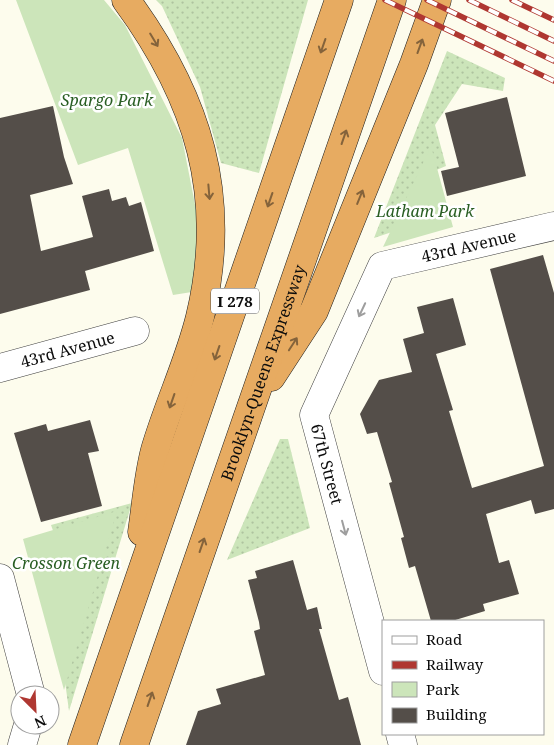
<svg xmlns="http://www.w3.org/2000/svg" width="554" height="745" viewBox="0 0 554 745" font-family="'Noto Serif',serif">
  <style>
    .grass { fill: url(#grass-dots) }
    .park { fill: #cce5ba }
    .building { fill: #544e49 }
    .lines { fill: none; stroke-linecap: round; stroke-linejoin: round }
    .street-casing { stroke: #3f3f3f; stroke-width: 29 }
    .highway-casing { stroke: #1d1d1d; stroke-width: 29 }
    .street { stroke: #fff; stroke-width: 28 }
    .highway { stroke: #e7ab61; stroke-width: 28 }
    .rail-casing { stroke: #af3731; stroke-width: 5.5 }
    .rail { stroke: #fff; stroke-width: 4; stroke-dasharray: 11; stroke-linecap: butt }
    .oneway { stroke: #84633b }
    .oneway2 { stroke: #9e9e9e }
    .labels { text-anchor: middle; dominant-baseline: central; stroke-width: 5; stroke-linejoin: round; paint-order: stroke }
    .shield { fill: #fff; stroke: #555; stroke-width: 1 }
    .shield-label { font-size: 15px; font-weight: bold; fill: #0c0c0c }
    .park-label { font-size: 16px; font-style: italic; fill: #295e23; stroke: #fff }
    .street-label { font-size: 16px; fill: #0c0c0c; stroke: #fff }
  </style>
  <defs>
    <pattern id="grass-dots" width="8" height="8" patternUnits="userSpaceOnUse" patternTransform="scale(1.25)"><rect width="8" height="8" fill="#cce5ba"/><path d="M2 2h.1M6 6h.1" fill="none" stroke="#aec39f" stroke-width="1.8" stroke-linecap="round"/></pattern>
  </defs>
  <rect width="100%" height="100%" fill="#fdfced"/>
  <!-- grass -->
  <path class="grass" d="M156,0H308L259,173L221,163L200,87L162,6Z
    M447,51L505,78L503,91L462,84L435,125L446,166L434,171L443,215L374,238Z
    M280,439H288L310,528L227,560Z
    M132,503L69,711L61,652V553L51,525Z"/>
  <!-- park -->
  <path class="park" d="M16,0H104L125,25L182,138L200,230L198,291L173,295L128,148L78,165Z
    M431,146L453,227L383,247Z
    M117,511L64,690L23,539Z"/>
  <!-- building -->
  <path class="building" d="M507,97L526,176L447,196L441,171L459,167L445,113Z
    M53,106L64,157L73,184L30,195L41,251L93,237L82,196L109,189L112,201L126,197L129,206L141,202L154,251L85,271L90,290L0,314V118Z
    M543,255L554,293V509L535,514L531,500L486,514L499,563L509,560L519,594L483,604L485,611L452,621H431L415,566L409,568L401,538L404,537L389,483L392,482L377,432L367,434L360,414L379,380L412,372L403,339L424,333L417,307L453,298L466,345L436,354L453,410L449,411L472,488L544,466L490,269Z
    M90,420L99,451L88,453L102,506L41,522L14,433L46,424L48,431Z
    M293,560L307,610L317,607L322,629H319L339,700L348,697L361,745H186L198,711L221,704L216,689L265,675L254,631L260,629L259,622L248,580L257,578L255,571Z"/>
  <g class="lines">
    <defs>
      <g id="street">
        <path id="s1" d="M0,368L135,331"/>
        <path d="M0,578L31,695"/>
        <path id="s2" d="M383,671L314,415L382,266L554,226"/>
        <path d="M400,734L403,745"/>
        <path d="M22,745L28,725"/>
      </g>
      <g id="highway">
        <path d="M126,0C198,98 229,196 200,317C189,362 168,405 155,450C148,476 146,505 142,532"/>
        <path d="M271,377L314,311L414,64L437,0"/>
        <path d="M82,745L339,0"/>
        <path id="s3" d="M134,745L392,0"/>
      </g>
    </defs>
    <!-- street casing -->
    <use href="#street" class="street-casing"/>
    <!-- highway casing -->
    <use href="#highway" class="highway-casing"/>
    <!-- street -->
    <use href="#street" class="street"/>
    <!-- highway -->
    <use href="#highway" class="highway"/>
    <defs>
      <path id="rail" d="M385,0L554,81
        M427,0L554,61
        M469,0L554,41
        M512,0L554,20"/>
    </defs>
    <!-- rail casing -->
    <use href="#rail" class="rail-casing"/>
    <!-- rail -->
    <use href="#rail" class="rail"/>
  </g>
  <!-- one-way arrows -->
  <defs><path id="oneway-shaft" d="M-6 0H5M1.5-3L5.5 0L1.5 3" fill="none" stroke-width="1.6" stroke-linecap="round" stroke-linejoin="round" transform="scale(1.25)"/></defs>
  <g class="oneway">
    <use href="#oneway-shaft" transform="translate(154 40) rotate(59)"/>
    <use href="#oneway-shaft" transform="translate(323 46) rotate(109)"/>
    <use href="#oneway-shaft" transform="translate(420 46) rotate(-70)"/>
    <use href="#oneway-shaft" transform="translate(344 137) rotate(-71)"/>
    <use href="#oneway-shaft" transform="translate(209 192) rotate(85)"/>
    <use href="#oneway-shaft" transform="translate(360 197) rotate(-68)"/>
    <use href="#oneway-shaft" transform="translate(270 200) rotate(109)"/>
    <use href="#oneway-shaft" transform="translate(293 344) rotate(-57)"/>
    <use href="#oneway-shaft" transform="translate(217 353) rotate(109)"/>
    <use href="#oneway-shaft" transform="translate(172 401) rotate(109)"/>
    <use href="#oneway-shaft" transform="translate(202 545) rotate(-71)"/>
    <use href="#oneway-shaft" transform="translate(150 699) rotate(-71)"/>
  </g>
  <g class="oneway2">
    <use href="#oneway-shaft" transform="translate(362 310) rotate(115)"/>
    <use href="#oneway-shaft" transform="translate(344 528) rotate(75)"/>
  </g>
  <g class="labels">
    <!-- shield labels -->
    <rect class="shield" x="211" y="288.5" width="48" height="25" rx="4"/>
    <g class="shield-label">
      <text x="235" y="301">I 278</text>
    </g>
    <!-- park labels -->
    <g class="park-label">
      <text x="107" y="100">Spargo Park</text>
      <text x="425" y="211">Latham Park</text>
      <text x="66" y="563">Crosson Green</text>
    </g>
    <!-- street labels -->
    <g class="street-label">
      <text stroke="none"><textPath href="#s2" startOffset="518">43rd Avenue</textPath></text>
      <text stroke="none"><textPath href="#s1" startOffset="70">43rd Avenue</textPath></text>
      <text stroke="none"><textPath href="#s3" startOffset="394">Brooklyn-Queens Expressway</textPath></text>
      <text transform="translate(327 464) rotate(75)">67th Street</text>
    </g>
  </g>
  <!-- legend -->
  <rect x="382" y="620" width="162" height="115" fill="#ffffff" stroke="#9e9e9e"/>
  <rect x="392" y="636" width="25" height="8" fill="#ffffff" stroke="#9e9e9e"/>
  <text x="426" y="645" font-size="15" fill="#0c0c0c">Road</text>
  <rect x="392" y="661" width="25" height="8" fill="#af3731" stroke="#9e9e9e"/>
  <text x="426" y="670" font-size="15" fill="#0c0c0c">Railway</text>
  <rect x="392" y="682" width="25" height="15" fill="#cce5ba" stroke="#9e9e9e"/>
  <text x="426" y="695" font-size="15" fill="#0c0c0c">Park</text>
  <rect x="392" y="708" width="25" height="15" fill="#544e49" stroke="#9e9e9e"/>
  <text x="426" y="720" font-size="15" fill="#0c0c0c">Building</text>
  <!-- north arrow -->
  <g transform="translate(35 710) rotate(156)"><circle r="24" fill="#ffffff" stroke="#9e9e9e"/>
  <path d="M0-4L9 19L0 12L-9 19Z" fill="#af3731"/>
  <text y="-8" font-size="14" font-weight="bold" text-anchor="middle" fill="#0c0c0c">N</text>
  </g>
</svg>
